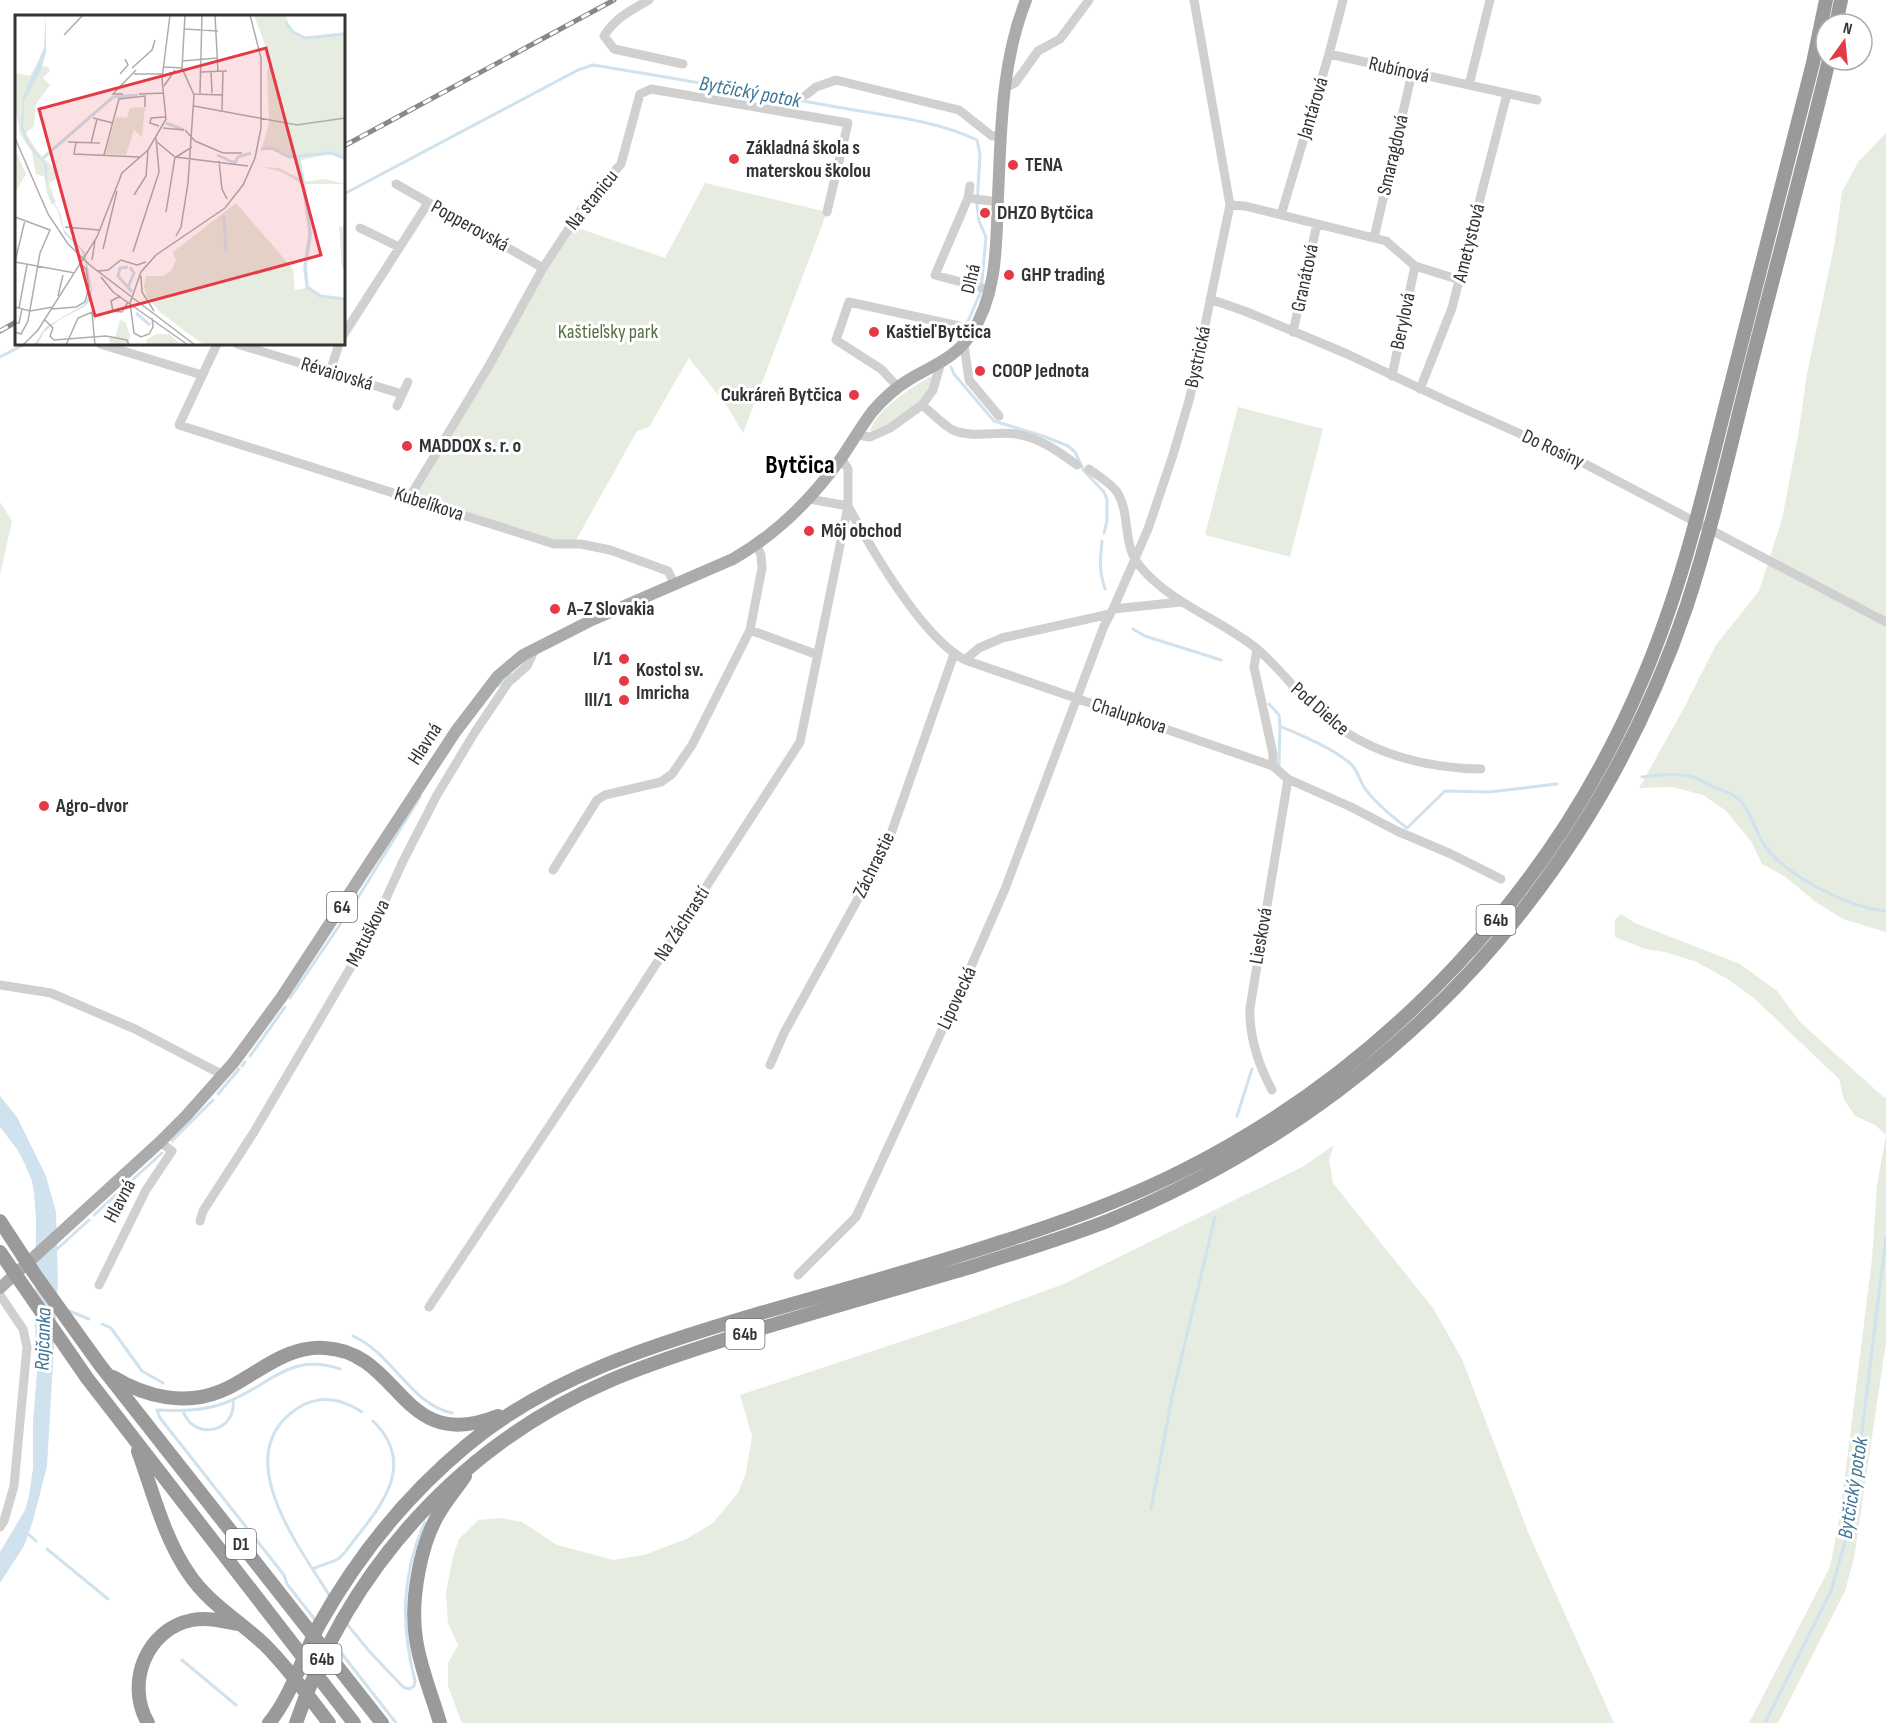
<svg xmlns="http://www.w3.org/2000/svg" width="1886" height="1723" viewBox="0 0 1886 1723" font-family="'Sofia Sans Condensed',sans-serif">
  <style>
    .green { fill: #e6ecdf }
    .water { fill: #cfe2ee }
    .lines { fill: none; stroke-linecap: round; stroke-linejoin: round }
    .stream { stroke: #cfe2ee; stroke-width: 3 }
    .minor { stroke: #d0d0d0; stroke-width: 9 }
    .major { stroke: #ababab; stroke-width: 12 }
    .highway { stroke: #9a9a9a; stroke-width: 14 }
    .rail-casing { stroke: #888; stroke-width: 5 }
    .rail { stroke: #fff; stroke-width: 3; stroke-dasharray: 9; stroke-linecap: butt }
    .poi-dot { fill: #e63946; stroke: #fff; stroke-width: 2 }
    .labels { text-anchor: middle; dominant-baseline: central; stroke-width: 6; stroke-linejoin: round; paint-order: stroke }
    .shield { fill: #fff; stroke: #707070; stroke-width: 1.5 }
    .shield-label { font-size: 18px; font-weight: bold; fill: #333 }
    .street-label { font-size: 20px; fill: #333; stroke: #fff }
    .poi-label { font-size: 20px; font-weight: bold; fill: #333; stroke: #fff; text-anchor: start }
    .park-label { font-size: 20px; fill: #56703f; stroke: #fff }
    .water-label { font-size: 21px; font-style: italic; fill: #3f7597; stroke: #fff }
    .district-label { font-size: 26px; font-weight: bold; fill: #000; stroke: #fff }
    .inset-river { fill: none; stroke: #cfe2ee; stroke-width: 3 }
    .inset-road { fill: none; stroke: #adadad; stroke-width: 1.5 }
    .view { fill: #e63946; fill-opacity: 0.15; stroke: #e63946; stroke-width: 3 }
    .inset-edge { fill: none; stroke: #333; stroke-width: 3 }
  </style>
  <rect width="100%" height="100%" fill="#fff"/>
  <!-- green -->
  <path class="green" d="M1886,133V932L1843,919L1817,903L1784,876L1762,864L1751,841L1725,810L1703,795L1673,787L1639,788L1683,710L1716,645L1759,591L1782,519L1798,436L1807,374L1834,247L1842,192L1858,162Z
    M705,183L827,212L743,433L729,409L689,358L649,427L637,431L576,540L560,542L420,499L417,492L546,270L575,227L665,258Z
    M936,373L924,400L901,418L870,432C876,408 915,386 936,373Z
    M1238,407L1323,429L1290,557L1205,535Z
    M0,502L12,521L0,575Z
    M1621,914L1635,923L1740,964L1777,991L1801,1023L1877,1091L1884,1097H1886V1343L1854,1558L1845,1591L1778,1723H1749L1830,1567L1838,1526L1848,1452L1872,1259L1877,1185L1886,1135L1875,1125L1855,1116L1844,1100L1839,1079L1755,999L1729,980L1697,962L1665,952L1645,949L1615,937V920Z
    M1334,1145L1329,1160L1333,1183L1433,1308L1462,1359L1528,1532L1614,1723H462L448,1686V1663L458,1645L448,1623L446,1593L453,1556L459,1539L478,1520L501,1518L522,1522L557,1545L613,1560L644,1555L686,1539L712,1524L738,1493L746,1473L752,1436L740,1395L963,1321L1064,1284L1304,1166Z"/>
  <!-- water -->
  <path class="water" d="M0,1096L17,1117L46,1176L56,1212L58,1280L47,1466L33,1521L24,1546L0,1583V1552L25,1510L29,1496L33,1468V1421L37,1372L35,1327L36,1219L34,1193L32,1181L24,1162L17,1149L0,1127Z"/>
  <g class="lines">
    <!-- stream -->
    <path class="stream" d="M344,194L578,70L593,65C673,78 752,92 831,106C879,115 933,119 977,140L980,154L977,205L979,221L986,237L981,291L966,326L957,339
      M0,357L25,344
      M951,367L954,374L994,421L1043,436L1068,446L1075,452L1084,471L1104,492L1107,500V521L1104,533
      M1102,541C1100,560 1099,571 1105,589
      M1133,629L1145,636L1221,660
      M498,686L510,674
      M1269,704L1279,715L1280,726C1304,737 1329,746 1350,763C1357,769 1359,779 1364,787C1373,801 1394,818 1407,828L1445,791L1489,792L1557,784
      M1279,767L1280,726
      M1642,777C1660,775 1678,772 1696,778C1703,780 1709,786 1716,788C1727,792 1735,794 1743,804C1752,816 1756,832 1764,845C1787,877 1848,907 1886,911
      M290,998L354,904L420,797
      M250,1056L285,1007
      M242,1066L245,1062
      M218,1094L239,1069
      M1237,1116L1252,1069
      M172,1141L213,1100
      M94,1215L162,1153
      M55,1251L89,1220
      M69,1311L89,1319
      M102,1324L111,1328L142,1371L163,1383
      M353,1336C393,1354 410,1404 452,1413
      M183,1411C194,1442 237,1432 233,1400
      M1151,1509L1172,1397L1215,1217
      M26,1532L36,1541
      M47,1549L108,1599
      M313,1569C320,1565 333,1562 338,1559C346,1553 353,1541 359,1534C388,1498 413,1460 373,1421
      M331,1598C301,1549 226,1454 298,1408C320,1394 342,1399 362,1412
      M316,1621L287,1584L284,1575L160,1418L157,1410C179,1411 201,1411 222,1404C267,1389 287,1351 340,1369
      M347,1624L369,1651L403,1687L409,1689L414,1686L415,1681C401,1627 401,1575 425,1522
      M335,1645L396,1723
      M182,1660L236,1705
      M1765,1723L1831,1591L1851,1521L1886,1237"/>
    <!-- minor -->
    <path class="minor" d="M649,0C631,10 615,18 604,36L614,49L683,64
      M1329,54L1537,100
      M1469,85L1490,0
      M1005,88L1015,83L1038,51L1060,39L1089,0
      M806,95L816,87L836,80L959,110L992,136H1001
      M396,184L543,268
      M970,186L968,198L935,275L990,290
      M968,198L998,202
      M1230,205L1245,206L1386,241L1415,266L1460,280
      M1281,215L1329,54L1343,0
      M360,228L399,247
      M1374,238L1412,73
      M1210,299L1247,312L1345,353L1449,402L1570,456L1886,622
      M1293,332L1317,224
      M344,334L428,203
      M100,344L202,375
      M217,344L179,425L554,544H581L610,550L668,571L674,583
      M237,344L402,394
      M964,344L969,380L999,416
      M330,372L339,344
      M1392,376L1415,266
      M898,387L881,369L836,340L849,302L959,326
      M1420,389L1452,308L1507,94
      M922,405C932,413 941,423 951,429C969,439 996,431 1016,434C1040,438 1058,451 1077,465
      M397,406L408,382
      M857,435L870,437L890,428L922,405L933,390L941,362
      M1089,469C1098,476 1111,483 1117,492C1131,514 1122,544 1139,565C1170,604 1221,619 1257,649C1278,666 1294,689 1314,708C1360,750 1419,768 1481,769
      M409,498L490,364L543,268L583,207L621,164L640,94L651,89L848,123L827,212
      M809,499L848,506
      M848,506C872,550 922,637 965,660L1273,766L1288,779L1351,807L1397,831L1451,854L1501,879
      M1113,609L1181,602
      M750,630L818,655
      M1257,649L1254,667L1273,754V766
      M965,660L979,648L1002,638L1110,614
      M553,870L597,800L605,795L661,782L672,774L692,745L750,630L762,568L761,555L757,545
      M0,985L51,993L135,1029L223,1075
      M770,1065L784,1033L886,848L954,654
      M1272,1090C1258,1064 1249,1038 1250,1008L1288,779
      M200,1221L203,1211L254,1132L369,936L403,861L437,795L475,732L508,683L527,666L536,647
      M798,1275L856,1217L962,987L1005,889L1104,626L1113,609L1148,529L1173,455L1190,397L1230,205L1194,0
      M99,1285L146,1190L172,1151L160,1142
      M0,1295L23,1329L27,1347L14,1486L4,1521L0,1527
      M429,1307L612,1032L800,742L848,506V469L841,458"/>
    <!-- major -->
    <path class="major" d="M0,1288L160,1142L186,1116L234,1062L281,998L456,731L498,676L523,655L592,620L733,559C777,534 812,499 842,457C852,442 861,427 872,412C883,399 895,388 910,379C932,366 957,357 971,334C998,293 996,244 998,197C1001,131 1001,63 1026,0"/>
    <!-- highway -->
    <path class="highway" d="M1836,24L1841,0
      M0,1221L36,1276L100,1365L382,1723
      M0,1252L87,1378L354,1723
      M113,1377C146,1397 185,1406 221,1391C234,1386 245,1378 257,1371C278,1358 299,1346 325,1348C402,1352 400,1455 498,1416
      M138,1451C153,1492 164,1538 189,1574C208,1603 240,1621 265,1645C289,1669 309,1697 329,1723
      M148,1723C125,1684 146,1629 192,1620C208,1617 223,1621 238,1624
      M269,1723C292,1695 302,1657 319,1625C357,1557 406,1496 466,1446C549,1377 652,1345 754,1315C837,1291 920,1269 1001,1242C1064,1222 1125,1200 1184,1170C1388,1067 1555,889 1643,678C1682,587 1704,491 1728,396C1757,285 1785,174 1813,63L1826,0
      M296,1723C348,1570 460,1445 609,1381C650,1363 693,1350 736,1336C814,1312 892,1290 971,1267C1017,1252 1065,1238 1110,1220C1272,1153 1418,1046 1526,906C1596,816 1650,714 1687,605C1712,528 1730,448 1750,369C1776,266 1804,163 1829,60
      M440,1723C432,1695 420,1668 416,1639C410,1601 420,1542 441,1510C448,1498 458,1487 465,1476"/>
    <defs>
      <path id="rail" d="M344,146L614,0
        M0,331L16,322"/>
    </defs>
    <!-- rail casing -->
    <use href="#rail" class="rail-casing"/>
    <!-- rail -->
    <use href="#rail" class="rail"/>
  </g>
  <!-- markers -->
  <g class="poi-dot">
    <circle cx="734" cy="159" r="6"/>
    <circle cx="1013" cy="165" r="6"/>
    <circle cx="985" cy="213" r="6"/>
    <circle cx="1009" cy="275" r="6"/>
    <circle cx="874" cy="332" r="6"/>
    <circle cx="980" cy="371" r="6"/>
    <circle cx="854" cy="395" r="6"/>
    <circle cx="407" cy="446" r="6"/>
    <circle cx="809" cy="531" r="6"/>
    <circle cx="555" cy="609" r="6"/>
    <circle cx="624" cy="659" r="6"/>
    <circle cx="624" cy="681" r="6"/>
    <circle cx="624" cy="700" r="6"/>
    <circle cx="44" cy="806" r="6"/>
  </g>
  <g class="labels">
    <!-- shield labels -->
    <g class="shield">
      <rect x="327" y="892" width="30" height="30" rx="4.5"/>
      <rect x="1476.5" y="905" width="39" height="30" rx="4.5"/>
      <rect x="725.5" y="1319" width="39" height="30" rx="4.5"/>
      <rect x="226" y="1529" width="30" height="30" rx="4.5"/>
      <rect x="302.5" y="1644" width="39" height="30" rx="4.5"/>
    </g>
    <g class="shield-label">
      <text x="342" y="907">64</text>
      <text x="1496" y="920">64b</text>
      <text x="745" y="1334">64b</text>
      <text x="241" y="1544">D1</text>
      <text x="322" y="1659">64b</text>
    </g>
    <!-- street labels -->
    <g class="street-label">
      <text transform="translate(1399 70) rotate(13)">Rubínová</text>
      <text transform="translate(1313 108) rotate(-73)">Jantárová</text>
      <text transform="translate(1393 155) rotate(-77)">Smaragdová</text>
      <text transform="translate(592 200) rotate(-51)">Na stanicu</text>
      <text transform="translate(470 226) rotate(29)">Popperovská</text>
      <text transform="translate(1469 243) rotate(-76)">Ametystová</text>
      <text transform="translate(1305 278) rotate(-78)">Granátová</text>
      <text transform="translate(971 279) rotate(-77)">Dlhá</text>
      <text transform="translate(1403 321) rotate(-78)">Berylová</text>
      <text transform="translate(1198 357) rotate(-78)">Bystrická</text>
      <text transform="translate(337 374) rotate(17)">Révaiovská</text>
      <text transform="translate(1553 449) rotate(25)">Do Rosiny</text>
      <text transform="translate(429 504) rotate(18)">Kubelíkova</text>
      <text transform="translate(1320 709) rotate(41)">Pod Dielce</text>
      <text transform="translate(1129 716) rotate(18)">Chalupkova</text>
      <text transform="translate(425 744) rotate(-57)">Hlavná</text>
      <text transform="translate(874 865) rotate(-64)">Záchrastie</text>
      <text transform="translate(682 924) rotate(-57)">Na Záchrastí</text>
      <text transform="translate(368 933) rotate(-63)">Matuškova</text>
      <text transform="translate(1261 936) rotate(-80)">Liesková</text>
      <text transform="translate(957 998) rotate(-65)">Lipovecká</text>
      <text transform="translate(120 1201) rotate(-62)">Hlavná</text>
    </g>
    <!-- poi labels -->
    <g class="poi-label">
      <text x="746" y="148">Základná škola s<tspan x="746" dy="23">materskou školou</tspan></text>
      <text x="1025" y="165">TENA</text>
      <text x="997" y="213">DHZO Bytčica</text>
      <text x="1021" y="275">GHP trading</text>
      <text x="886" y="332">Kaštieľ Bytčica</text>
      <text x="992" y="371">COOP Jednota</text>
      <text x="842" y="395" text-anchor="end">Cukráreň Bytčica</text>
      <text x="419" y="446">MADDOX s. r. o</text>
      <text x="821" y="531">Môj obchod</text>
      <text x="567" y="609">A-Z Slovakia</text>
      <text x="612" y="659" text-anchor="end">I/1</text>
      <text x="636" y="670">Kostol sv.<tspan x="636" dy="23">Imricha</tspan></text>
      <text x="612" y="700" text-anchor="end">III/1</text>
      <text x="56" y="806">Agro-dvor</text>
    </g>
    <!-- park labels -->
    <g class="park-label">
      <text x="608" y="332">Kaštieľsky park</text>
    </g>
    <!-- water labels -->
    <g class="water-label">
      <text transform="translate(750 92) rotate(10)">Bytčický potok</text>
      <text transform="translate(43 1339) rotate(-88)">Rajčanka</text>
      <text transform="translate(1853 1488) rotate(-81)">Bytčický potok</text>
    </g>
    <!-- district labels -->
    <g class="district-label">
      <text x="800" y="465">Bytčica</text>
    </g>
  </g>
  <!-- overview -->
  <g transform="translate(15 15)">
    <rect width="330" height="330" fill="#fff"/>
    <path d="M239,0H271L275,14L290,22L330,17V145L314,139L286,145L290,167L310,164L330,169H291L297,221L292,252L294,271L309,281L330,283V330H189L146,298L132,282L129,271L131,261H148L156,256L161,246L158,237L221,188L278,254L280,275L291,273L288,254L294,223L287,169L267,157L248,152L264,153L286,164L283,146L254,134L246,136L254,108L252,57L256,46ZM22,49L33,52L35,56L28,63L35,70L21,89L19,111L11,118L22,136L42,156L43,163L34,168L41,187L36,190L29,161L21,160L17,137L5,119L0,89V58L15,61ZM130,92L127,122L119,115L111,140L90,139L101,102L112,103L115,93ZM0,134L11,159L0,177ZM330,191L329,247L330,254H327L324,212L328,211ZM105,304L111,308L115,321L113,330H95L94,323H100ZM141,319H154L167,330L132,329L131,325Z" fill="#e6ecdf"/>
    <path d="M31,0V37L26,55L9,86L8,111L14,128L32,150V175L45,198L49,215L70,237L77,275L74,287L70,291L44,305L29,317L22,330H19L31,312L70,289L76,274L67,236L49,218L43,196L32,178L29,149L12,129L6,113L8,82L29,33Z" fill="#cfe2ee"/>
    <path class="inset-river" d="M271,8L278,17L290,23L330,19M151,108L169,115M246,134L257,133L274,142L317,138L330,143M202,140L220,148L223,142L236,138M28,143L98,82L123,80M283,143L288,166M288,168L295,217L290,251L292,272L305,281L330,284M209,201L211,238M113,252L105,253L103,261L117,277M113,272L119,258L115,252M121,298L135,310"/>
    <path class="inset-road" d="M200,0L203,57M169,14L203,16M49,20L68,0M167,46L203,43M149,52L167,53L179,80L173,168L166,212L161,221M117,53L137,35L140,25M167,53L170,0M186,57L212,56M196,57L197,78M105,59L113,50L110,44M119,59H148M149,71L160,55M185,78L187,0M108,79H98L121,55M124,79L149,78M178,79L208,80M179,91L282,110L330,103M207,95L208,56M78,103L98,108M144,111L135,108L136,103L150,102M148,113L169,115M170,115L180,126L208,138H227M0,123L33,199L53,229L76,251L180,330M53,127L85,128M61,127L59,139L124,142M142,127L160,142L233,151M76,128L82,104M89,140L104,84L130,81V92M161,142L177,132M204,146L207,174L212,184M119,180L131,161L133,135M151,197L160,142M0,202L35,215L25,238L13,306L6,319L0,317M50,212L84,215M88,234L102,176M118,237L144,157L141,123M77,245L80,226M0,247L60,258M0,247L10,205M83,256L93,255L106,245L122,250L131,247M126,261L127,277L139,296M86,262L98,277L173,330M43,281L48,260M105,281L96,286L98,296L107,297L113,287M0,292L15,296L38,292M4,293L12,250M37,294L61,292L70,287L74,272L71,254L65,249M137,303L138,312L134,319L126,322L119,318L115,288L126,257L141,240L210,193L228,170L240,143L246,113V43L235,0M30,305L38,313L35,321L39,325L91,321L112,325L114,330M0,308H4L7,294M8,330L23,315L82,222L107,158L133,135L151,104L147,64L155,0M51,330L63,303L77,297L80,330"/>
    <path class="view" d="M251,33L306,240L80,301L24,94Z"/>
    <rect width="330" height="330" class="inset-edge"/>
  </g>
  <!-- north arrow -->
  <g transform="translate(1844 42) rotate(15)"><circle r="28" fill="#ffffff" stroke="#adadad" stroke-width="1.5"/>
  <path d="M0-4.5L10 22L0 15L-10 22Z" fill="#e63946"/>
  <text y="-9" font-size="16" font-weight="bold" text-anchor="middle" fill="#333333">N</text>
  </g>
</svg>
